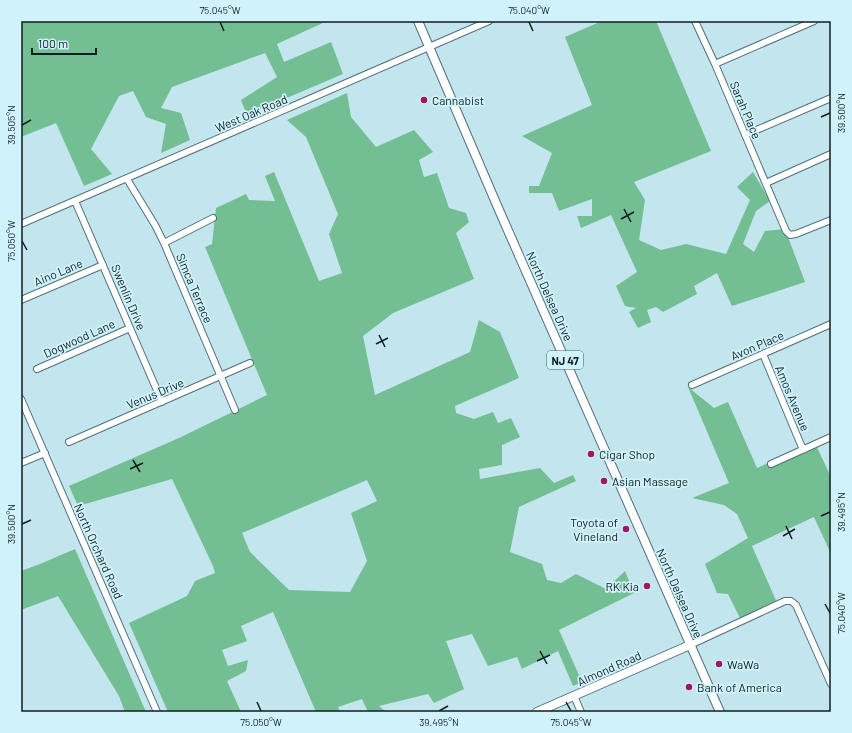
<svg xmlns="http://www.w3.org/2000/svg" width="852" height="733" viewBox="0 0 852 733" font-family="Barlow,sans-serif">
  <style>
    .green { fill: #73be93; fill-rule: evenodd }
    .lines { fill: none; stroke-linecap: round; stroke-linejoin: round }
    .minor-casing { stroke: #517178; stroke-width: 8 }
    .major-casing { stroke: #517178; stroke-width: 10 }
    .minor { stroke: #fff; stroke-width: 6 }
    .major { stroke: #fff; stroke-width: 8 }
    .ticks { fill: none; stroke: #111e21; stroke-width: 1.5 }
    .poi-dot { fill: #a11661; stroke: #d0f3fb; stroke-width: 1.5 }
    .labels { text-anchor: middle; dominant-baseline: central; stroke-width: 3.5; stroke-linejoin: round; paint-order: stroke }
    .shield { fill: #d0f3fb; stroke: #4a5e62; stroke-width: 1 }
    .shield-label { font-size: 11px; font-weight: bold; fill: #111e21 }
    .poi-label { font-size: 12px; fill: #111e21; stroke: #d0f3fb; text-anchor: start }
    .street-label { font-size: 12px; fill: #111e21; stroke: #d0f3fb }
    .neatline { fill: none; stroke: #111e21; stroke-width: 1.5 }
    .ticks-label { font-size: 10px; text-anchor: middle; fill: #111e21 }
  </style>
  <rect width="100%" height="100%" fill="#c3e5ee"/>
  <!-- green -->
  <path class="green" d="M21,21H327L277,44L284,62L331,42L343,74L247,115L241,100L277,77L265,53L172,87L161,108L181,113L190,140L161,153L166,124L146,117L133,91L119,96L91,149L112,174L84,186L56,123L21,137Z
    M602,21H656L711,151L634,182L645,200L639,240L661,250L686,244L726,254L750,200L737,187L753,172L770,201L756,211L743,244L754,252L765,231L785,229L805,282L732,306L717,273L694,286L697,294L663,312L656,307L647,310L651,322L638,328L629,312L636,308L625,306L616,286L637,272L611,215L581,228L577,216H592V199L559,211L552,193H529V186H539L552,153L522,136L592,105L565,37Z
    M347,93L351,117L376,147L414,130L433,152L419,160L424,177L437,173L449,208L466,213L469,222L456,233L474,279L393,313L363,336L375,395L470,352L479,320L500,332L519,378L455,406L456,413L474,419L493,412L498,423L511,418L520,437L502,445V465L479,469L480,479L540,468L554,483L573,475L576,481L519,507L510,552L542,564L547,580L561,583L576,574L606,589L625,571L634,593L559,630L582,682L573,686L558,651L522,669L517,657L488,666L472,634L446,641L464,689L434,703L428,694L379,706L386,712H368L362,699L338,707L340,712H316L273,612L241,626L247,641L222,650L228,666L248,660L246,671L227,681L241,712H168L129,623L187,596L195,581L215,573L213,566L172,479L78,506L69,486L179,438L267,395L205,247L212,244L216,208L246,194L249,200L275,201L265,176L274,172L319,281L342,273L329,234L338,214L306,137L287,120ZM367,480L377,501L351,513L367,561L350,592L289,590L250,552L242,533Z
    M688,387L714,408L728,402L757,468L815,443L831,477V554L814,517L752,546L778,605L742,622L728,594L717,593L705,564L748,538L737,514L724,505L692,498L729,483Z
    M75,549L146,712H125L119,696L58,596L21,610V571L40,564Z"/>
  <g class="lines">
    <defs>
      <path id="minor" d="M695,21L715,64L786,231L790,235L796,234L831,220
        M715,64L814,21
        M745,135L831,98
        M127,179L155,225L164,243L235,410
        M766,183L831,154
        M75,201L162,402
        M21,224L489,21
        M164,243L213,218
        M21,300L103,265
        M763,354L801,445L803,448L805,449
        M37,369L130,328
        M692,385L831,324
        M21,399L157,712
        M69,442L250,363
        M21,463L45,453
        M771,464L831,437
        M690,645L785,601H791L796,605L831,684
        M574,696L581,712"/>
      <path id="major" d="M418,21L499,210L720,712
        M537,712L690,645"/>
    </defs>
    <!-- minor casing -->
    <use href="#minor" class="minor-casing"/>
    <!-- major casing -->
    <use href="#major" class="major-casing"/>
    <!-- minor -->
    <use href="#minor" class="minor"/>
    <!-- major -->
    <use href="#major" class="major"/>
  </g>
  <!-- ticks -->
  <path class="ticks" d="M220,22L224,31M529,22L533,31M821,117L830,113M22,125L31,120M624,209L631,222M621,219L634,212M22,241L27,250M379,335L385,347M376,344L388,338M133,460L140,472M130,469L143,463M821,516L830,512M22,524L31,520M786,526L792,539M783,536L795,529M825,604L830,613M540,651L547,664M537,661L550,655M257,702L261,711M566,702L571,711M439,711L448,706"/>
  <!-- markers -->
  <g class="poi-dot">
    <circle cx="424" cy="100" r="4"/>
    <circle cx="591" cy="454" r="4"/>
    <circle cx="604" cy="481" r="4"/>
    <circle cx="626" cy="529" r="4"/>
    <circle cx="647" cy="586" r="4"/>
    <circle cx="719" cy="664" r="4"/>
    <circle cx="689" cy="687" r="4"/>
  </g>
  <g class="labels">
    <!-- shield labels -->
    <rect class="shield" x="547" y="351" width="36" height="18" rx="3"/>
    <g class="shield-label">
      <text x="565" y="360">NJ 47</text>
    </g>
    <!-- poi labels -->
    <g class="poi-label">
      <text x="432" y="100">Cannabist</text>
      <text x="599" y="454">Cigar Shop</text>
      <text x="612" y="481">Asian Massage</text>
      <text x="618" y="522" text-anchor="end">Toyota of<tspan x="618" dy="14">Vineland</tspan></text>
      <text x="639" y="586" text-anchor="end">RK Kia</text>
      <text x="727" y="664">WaWa</text>
      <text x="697" y="687">Bank of America</text>
    </g>
    <!-- street labels -->
    <g class="street-label">
      <text transform="translate(746 110) rotate(67)">Sarah Place</text>
      <text transform="translate(251 113) rotate(-23)">West Oak Road</text>
      <text transform="translate(58 272) rotate(-23)">Aino Lane</text>
      <text transform="translate(195 288) rotate(67)">Simca Terrace</text>
      <text transform="translate(550 296) rotate(66)">North Delsea Drive</text>
      <text transform="translate(129 297) rotate(67)">Swenlin Drive</text>
      <text transform="translate(79 338) rotate(-24)">Dogwood Lane</text>
      <text transform="translate(757 345) rotate(-23)">Avon Place</text>
      <text transform="translate(155 393) rotate(-23)">Venus Drive</text>
      <text transform="translate(793 398) rotate(67)">Amos Avenue</text>
      <text transform="translate(99 551) rotate(66)">North Orchard Road</text>
      <text transform="translate(680 593) rotate(66)">North Delsea Drive</text>
      <text transform="translate(609 668) rotate(-24)">Almond Road</text>
    </g>
  </g>
  <!-- border -->
  <rect width="852" height="733" fill="none" stroke="#d0f3fb" stroke-width="44"/>
  <!-- scale -->
  <path d="M32 48v6h64v-6" fill="none" stroke="#111e21" stroke-width="2"/>
  <text x="38" y="48" font-size="12" fill="#111e21" stroke="#d0f3fb" stroke-width="3" paint-order="stroke">100 m</text>
  <rect x="22" y="22" width="808" height="689" class="neatline"/>
  <g class="ticks-label">
    <text x="220" y="14">75.045°W</text>
    <text x="529" y="14">75.040°W</text>
    <text transform="translate(841 113) rotate(-90)" y="4">39.500°N</text>
    <text transform="translate(11 125) rotate(-90)" y="4">39.505°N</text>
    <text transform="translate(11 241) rotate(-90)" y="4">75.050°W</text>
    <text transform="translate(841 512) rotate(-90)" y="4">39.495°N</text>
    <text transform="translate(11 524) rotate(-90)" y="4">39.500°N</text>
    <text transform="translate(841 613) rotate(-90)" y="4">75.040°W</text>
    <text x="261" y="726">75.050°W</text>
    <text x="439" y="726">39.495°N</text>
    <text x="571" y="726">75.045°W</text>
  </g>
</svg>
